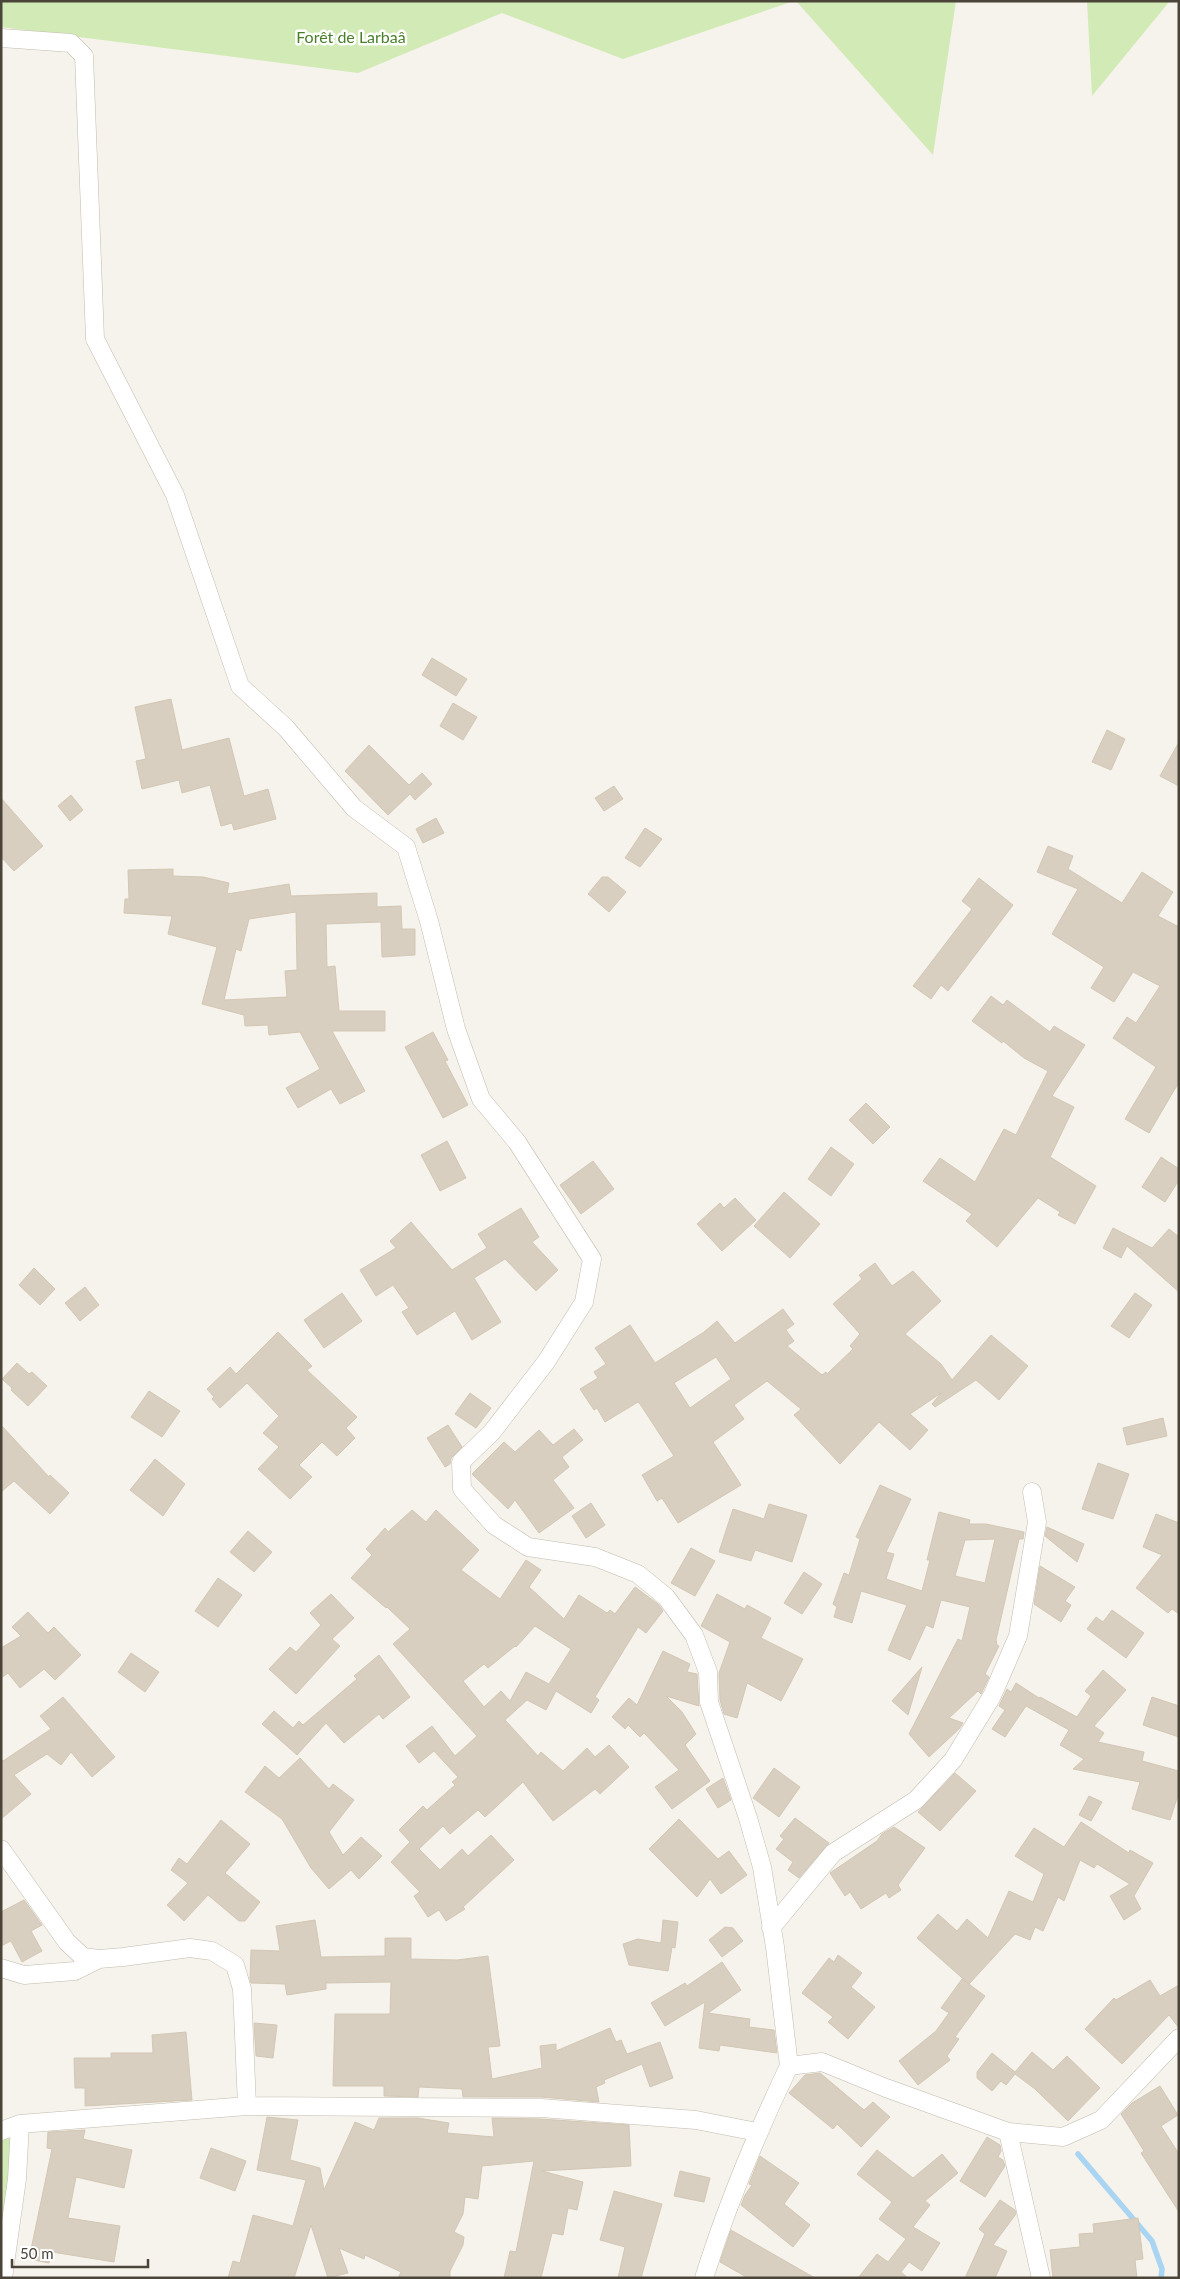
<svg xmlns="http://www.w3.org/2000/svg" width="1180" height="2279" viewBox="0 0 1180 2279" font-family="Lato,sans-serif">
  <style>
    .green { fill: #d2eab5 }
    .lines { fill: none; stroke-linecap: round; stroke-linejoin: round }
    .stream { stroke: #a9d4f2; stroke-width: 5.5 }
    .building { fill: #d8cfc1; stroke: #d3c7b4; fill-rule: evenodd }
    .street-casing { stroke: #c2bbae; stroke-width: 19 }
    .street { stroke: #fff; stroke-width: 18 }
    .labels { text-anchor: middle; dominant-baseline: central; stroke-width: 5; stroke-linejoin: round; paint-order: stroke }
    .park-label { font-size: 16px; fill: #4a7f2a; stroke: #fff }
  </style>
  <rect width="100%" height="100%" fill="#f6f3ec"/>
  <!-- green -->
  <path class="green" d="M1,1H794L623,59L502,13L358,73L1,27Z
    M796,1H956L933,155Z
    M1087,1H1174L1169,2L1092,96Z
    M10,2138V2196L1,2227V2140Z"/>
  <g class="lines">
    <!-- stream -->
    <path class="stream" d="M1078,2154L1152,2241L1162,2269L1161,2278"/>
  </g>
  <!-- building -->
  <path class="building" d="M432,658L467,679L456,696L422,675Z
    M171,699L182,750L229,738L244,796L268,789L276,819L234,830L232,823L221,826L210,785L182,793L179,780L142,789L136,761L146,759L135,707Z
    M453,703L477,717L463,740L440,726Z
    M1107,730L1125,739L1111,770L1092,762Z
    M1179,742V786L1160,776Z
    M369,745L409,785L422,773L432,784L415,800L410,794L388,815L345,771Z
    M614,786L623,799L604,811L595,798Z
    M71,795L83,810L70,821L58,806Z
    M1,798L43,846L14,871L1,857Z
    M436,818L444,833L423,843L416,829Z
    M645,828L662,839L640,867L625,858Z
    M1048,846L1073,856L1068,869L1122,903L1142,872L1173,892L1158,916L1179,927V1082L1149,1133L1125,1119L1156,1067L1113,1038L1127,1017L1136,1023L1160,986L1133,972L1114,1002L1091,988L1104,967L1052,934L1078,889L1037,872Z
    M173,869V876L203,877L229,883L227,894L289,884L291,896L377,893V907L401,906L402,929H415V955L382,957L381,922L326,924L327,967L335,966L339,1011H385V1031H332L365,1091L340,1104L331,1089L298,1108L286,1088L320,1069L300,1032L269,1035L268,1025L245,1026L244,1015L202,1004L217,947L168,934L172,916L124,913L125,899H129L128,870ZM296,912L297,970L285,971L287,997L224,1000L236,949L241,951L249,919Z
    M602,877H608L626,892L609,912L588,894Z
    M979,878L1013,905L948,991L941,985L931,999L913,986L972,909L962,901Z
    M991,996L1003,1005L1007,1000L1050,1032L1054,1026L1085,1045L1052,1096L1074,1107L1050,1157L1096,1186L1075,1224L1058,1215L1060,1212L1038,1198L997,1247L966,1221L972,1214L923,1181L940,1158L975,1182L1004,1129L1016,1135L1048,1071L1024,1058L1003,1041L1002,1043L972,1021Z
    M433,1032L448,1060L445,1061L468,1105L443,1118L405,1047Z
    M866,1103L890,1127L873,1144L849,1120Z
    M447,1141L466,1178L440,1191L421,1155Z
    M831,1147L854,1164L831,1196L808,1179Z
    M1161,1157L1179,1169V1180L1165,1202L1142,1187Z
    M593,1161L614,1189L581,1214L560,1185Z
    M784,1192L820,1224L790,1258L754,1226Z
    M735,1198L756,1220L722,1251L697,1224L720,1203L724,1208Z
    M521,1208L539,1237L532,1242L558,1270L536,1291L505,1259L474,1278L501,1322L472,1340L455,1311L417,1335L402,1312L409,1308L393,1285L376,1296L360,1270L396,1248L390,1241L411,1222L452,1270L487,1248L478,1234Z
    M1113,1228L1152,1248L1169,1229L1179,1237V1292L1127,1246L1121,1258L1103,1248Z
    M875,1263L892,1286L913,1271L941,1301L905,1334L941,1364L952,1380L991,1335L1028,1366L999,1400L976,1380L935,1407L932,1404L941,1393L910,1414L928,1430L910,1450L879,1422L840,1464L794,1415L801,1409L767,1381L734,1405L744,1419L713,1442L741,1485L678,1523L662,1498L657,1501L642,1475L674,1456L640,1404L638,1402L605,1422L597,1408L594,1410L580,1389L598,1378L594,1372L606,1364L595,1348L630,1325L655,1363L704,1332L717,1321L735,1343L783,1309L794,1324L786,1330L794,1341L787,1346L822,1375L826,1372L827,1374L853,1349L850,1346L860,1334L833,1304L862,1279L859,1275ZM716,1357L731,1379L690,1408L674,1383Z
    M34,1268L55,1289L40,1305L19,1285Z
    M85,1287L99,1305L80,1321L65,1303Z
    M342,1293L362,1321L324,1348L304,1320Z
    M1135,1293L1152,1305L1129,1338L1111,1326Z
    M278,1332L312,1366L307,1370L357,1417L346,1428L355,1438L337,1456L322,1442L299,1465L312,1477L290,1499L258,1469L279,1447L263,1433L279,1416L247,1383L220,1408L212,1399L214,1397L207,1389L230,1367L236,1374Z
    M17,1363L29,1374L32,1372L47,1386L28,1406L11,1390L12,1388L2,1379Z
    M149,1391L180,1411L162,1437L131,1417Z
    M470,1393L491,1408L476,1428L455,1414Z
    M1163,1418L1167,1436L1127,1445L1123,1428Z
    M1,1425L49,1477L50,1475L69,1493L50,1514L14,1481L1,1492Z
    M448,1425L462,1447L451,1458L450,1464L445,1467L427,1438Z
    M574,1429L583,1440L562,1457L569,1467L553,1480L574,1508L539,1533L515,1500L508,1509L472,1474L504,1442L515,1452L539,1430L553,1445Z
    M155,1459L185,1484L163,1516L130,1490Z
    M1098,1463L1129,1474L1113,1519L1082,1509Z
    M880,1485L911,1499L886,1552L894,1554L886,1579L922,1591L930,1560H927L939,1512L970,1520L969,1524H986L1024,1532L1023,1539H1019L996,1640L997,1645L999,1646L985,1674L989,1677L981,1694L978,1691L949,1718L963,1723L959,1729L929,1757L909,1734L958,1639L962,1641L970,1607L941,1600L933,1628L926,1625L910,1660L888,1650L907,1605L861,1591L852,1623L834,1617L837,1607L833,1604L844,1573L849,1575L860,1539L856,1537ZM995,1539L985,1583L955,1576L965,1540Z
    M591,1503L605,1525L586,1538L572,1516Z
    M769,1504L807,1515L792,1562L755,1550L751,1561L719,1552L733,1509L764,1519Z
    M412,1510L426,1522L436,1510L479,1550L461,1570L500,1599L526,1560L541,1570L529,1587L564,1619L579,1595L607,1613L610,1610L615,1614L635,1587L658,1604L663,1611L646,1633L638,1627L595,1697L599,1700L591,1713L556,1691L546,1710L527,1700L505,1720L538,1756L541,1752L563,1771L587,1748L595,1757L609,1745L629,1767L600,1794L595,1789L553,1821L523,1782L485,1817L478,1810L450,1834L443,1826L419,1849L440,1870L462,1849L468,1856L491,1835L514,1860L463,1907L465,1909L446,1921L439,1910L428,1917L414,1896L420,1892L391,1862L410,1842L399,1830L423,1806L427,1810L455,1785L452,1782L458,1777L434,1751L419,1763L406,1746L432,1726L455,1756L477,1736L393,1644L410,1629L387,1607L386,1608L351,1578L372,1555L366,1549L385,1528L388,1532ZM535,1626L571,1649L549,1684L526,1672L510,1701L501,1691L484,1707L463,1681L484,1664L488,1668L515,1646L516,1647Z
    M1156,1514L1179,1523V1614L1172,1609L1168,1613L1136,1588L1162,1555L1143,1547Z
    M1047,1527L1084,1544L1077,1562L1045,1536Z
    M248,1531L272,1552L254,1572L230,1552Z
    M691,1548L715,1561L695,1596L671,1583Z
    M1040,1566L1075,1587L1065,1601L1071,1605L1061,1622L1034,1604Z
    M804,1572L822,1584L802,1614L784,1603Z
    M218,1578L242,1595L218,1627L195,1611Z
    M331,1594L354,1618L332,1639L340,1646L296,1694L269,1669L290,1647L296,1652L321,1625L310,1613Z
    M717,1594L745,1609L747,1605L771,1618L761,1638L803,1659L781,1701L747,1683L737,1718L724,1714L720,1700L719,1673L730,1642L701,1626Z
    M1112,1610L1144,1633L1126,1658L1087,1629L1096,1617L1103,1622Z
    M28,1612L48,1633L54,1627L81,1655L55,1680L44,1669L20,1688L8,1673L1,1678V1648L21,1636L12,1627Z
    M663,1651L690,1664L687,1672L697,1674L699,1706L666,1696L682,1712L696,1734L685,1745L710,1781L672,1809L655,1787L679,1770L644,1733L640,1737L628,1725L625,1729L612,1717L629,1698L637,1705Z
    M131,1653L159,1672L145,1692L118,1672Z
    M379,1655L410,1697L383,1719L379,1714L344,1743L326,1723L297,1755L262,1724L274,1711L293,1728L299,1721L303,1725L357,1679L354,1676Z
    M922,1667L908,1715L892,1701Z
    M1103,1670L1126,1690L1094,1726L1104,1733L1098,1742L1144,1752L1142,1761L1179,1771V1792L1170,1820L1132,1809L1140,1782L1073,1769L1084,1759L1060,1745L1069,1730L1026,1706L1005,1737L992,1729L1005,1710L999,1706L1007,1689L1011,1692L1016,1683L1039,1698L1040,1697L1077,1717L1091,1696L1085,1691Z
    M63,1697L115,1757L92,1777L71,1752L61,1765L47,1754L14,1775L31,1794L1,1819V1759L3,1761L51,1729L40,1716Z
    M1152,1697L1179,1706V1737L1143,1725Z
    M300,1758L329,1789L333,1784L354,1800L329,1832L343,1855L361,1837L382,1856L359,1879L351,1870L329,1889L311,1868L282,1819L245,1792L265,1766L279,1778Z
    M774,1768L800,1787L779,1817L753,1798Z
    M955,1773L976,1791L940,1831L918,1812Z
    M723,1778L731,1800L718,1808L706,1789Z
    M1089,1796L1102,1802L1091,1821L1079,1815Z
    M795,1818L829,1843L799,1878L788,1870L793,1862L776,1849L784,1839L780,1836Z
    M679,1819L718,1859L729,1851L747,1875L721,1894L710,1879L697,1897L649,1849Z
    M221,1820L250,1844L225,1873L260,1902L245,1921H239L208,1895L184,1921L167,1905L188,1883L171,1870L179,1858L187,1864Z
    M1081,1822L1129,1853L1130,1850L1153,1863L1134,1896L1141,1909L1124,1920L1110,1896L1130,1884L1097,1864L1094,1868L1080,1860L1064,1901L1058,1897L1043,1931L1035,1927L1030,1940L1015,1934L969,1984L917,1938L938,1914L957,1931L967,1919L988,1938L1009,1891L1033,1902L1044,1874L1015,1856L1034,1828L1064,1847Z
    M894,1827L925,1848L898,1885L901,1890L889,1898L886,1893L861,1909L850,1892L845,1896L830,1873L877,1841L882,1834Z
    M24,1900L42,1925L31,1931L42,1951L22,1962L11,1941L1,1946V1912Z
    M315,1920L321,1957L385,1956V1938H411V1959L457,1960L488,1956L500,2046L488,2047L492,2079L542,2068L540,2046L556,2044V2051L610,2028L616,2042L621,2040L627,2054L660,2042L673,2078L650,2087L642,2064L604,2080L605,2083L596,2087L599,2102L541,2097H463L462,2089L419,2087L418,2097L384,2096V2086H333L335,2014H390L391,1982L326,1983V1989L287,1995L285,1984L251,1983L250,1979L251,1950L280,1951L276,1926Z
    M663,1920L678,1922L675,1948L672,1947L668,1971L629,1965L623,1944L638,1939L661,1943Z
    M725,1927L733,1928L743,1941L722,1957L709,1940Z
    M838,1955L862,1973L851,1987L875,2007L848,2039L828,2022L833,2017L802,1993L829,1958L834,1962Z
    M722,1962L741,1990L708,2013L750,2019L749,2027L774,2030L777,2053L720,2045L719,2051L699,2048L705,2002L665,2026L651,2003L685,1983L687,1986Z
    M962,1979L985,1996L955,2037L959,2039L947,2056L950,2060L918,2085L899,2061L936,2031L949,2013L941,2008Z
    M1150,1980L1160,1996L1179,1985V2028L1169,2015L1122,2064L1085,2029L1114,1998L1116,2000Z
    M254,2023L277,2025L273,2058L256,2056Z
    M186,2032L192,2100L85,2106V2088H75L74,2058H111V2053H153L152,2035Z
    M1032,2052L1053,2070L1067,2056L1100,2088L1068,2121L1035,2089L1015,2074L1006,2085L1001,2081L992,2091L977,2078V2072L992,2053L1015,2072Z
    M820,2073L864,2110L873,2102L890,2117L861,2147L837,2124L833,2129L789,2093L805,2075Z
    M1160,2086L1178,2115L1161,2126L1179,2154V2212L1141,2153L1144,2151L1121,2114L1132,2103Z
    M267,2117L298,2120L290,2160L320,2168L324,2190L355,2122L374,2130L379,2118H418L449,2123L447,2133L494,2137L492,2118L541,2119L629,2125L631,2166L542,2171L583,2182L577,2210L568,2208L563,2235L552,2233L541,2278H504L510,2251L516,2252L534,2161L482,2166L478,2199L465,2197L463,2214L454,2232L464,2237L463,2245L450,2271V2278H398L401,2272L365,2255L364,2259L339,2248L348,2273L328,2278L311,2225L294,2278H228L233,2261L240,2263L253,2215L293,2226L306,2180L257,2170Z
    M85,2130L83,2139L132,2150L124,2188L76,2177L68,2218L120,2226L114,2262L52,2252L49,2263L29,2259L52,2149L47,2148L48,2132Z
    M987,2137L1000,2145L1001,2151L998,2157L1003,2160L1005,2166L985,2197L960,2181Z
    M211,2148L246,2161L235,2191L200,2178Z
    M877,2150L913,2178L942,2154L958,2173L925,2201L930,2205L913,2227L940,2243L922,2271L909,2262L901,2272L908,2278H858L877,2254L888,2262L906,2239L879,2219L892,2202L857,2174Z
    M760,2156L799,2183L784,2204L810,2225L793,2247L741,2205L745,2195L752,2185L749,2184Z
    M680,2171L710,2178L704,2202L674,2196Z
    M614,2191L662,2204L641,2278H618L625,2247L600,2240Z
    M1000,2200L1015,2210L1016,2214L993,2245L1007,2251L995,2278H965L985,2234L979,2229Z
    M1138,2218L1143,2259L1135,2260L1137,2278H1053L1050,2250L1080,2247L1079,2234L1094,2233L1093,2224Z
    M731,2230L815,2278H748L720,2262Z"/>
  <g class="lines">
    <defs>
      <path id="street" d="M1,38L71,43L84,56L95,339L175,495L240,686L286,728L354,808L406,847L429,921L456,1029L481,1099L517,1142L592,1259L584,1302L546,1362L492,1432L461,1462L462,1489L494,1525L528,1547L595,1557L638,1574L666,1597L694,1635L708,1672L709,1702L748,1818L762,1867L775,1947L789,2066
        M1,1849L67,1942L83,1957L99,1959L123,1957L190,1948L212,1951L235,1965L242,1989L247,2106
        M771,1928L833,1853L916,1800L953,1760L992,1696L1018,1636L1037,1522L1032,1492
        M1,1968L24,1975L75,1971L99,1959
        M1,2131L20,2124L247,2106L541,2108L696,2120L757,2132
        M1008,2132L1041,2278
        M3,2278L17,2179L20,2124
        M704,2278C727,2205 756,2135 789,2066L822,2062L886,2088L1008,2132L1063,2137L1101,2120L1179,2038"/>
    </defs>
    <!-- street casing -->
    <use href="#street" class="street-casing"/>
    <!-- street -->
    <use href="#street" class="street"/>
  </g>
  <g class="labels">
    <!-- park labels -->
    <g class="park-label">
      <text x="351" y="36">Forêt de Larbaâ</text>
    </g>
  </g>
  <!-- border -->
  <rect width="1180" height="2279" fill="none" stroke="#4b4439" stroke-width="5"/>
  <!-- scale -->
  <path d="M12 2259v8h136v-8" fill="none" stroke="#4b4439" stroke-width="2.5"/>
  <text x="20" y="2259" font-size="15" fill="#4b4439" stroke="#ffffff" stroke-width="4" paint-order="stroke">50 m</text>
</svg>
